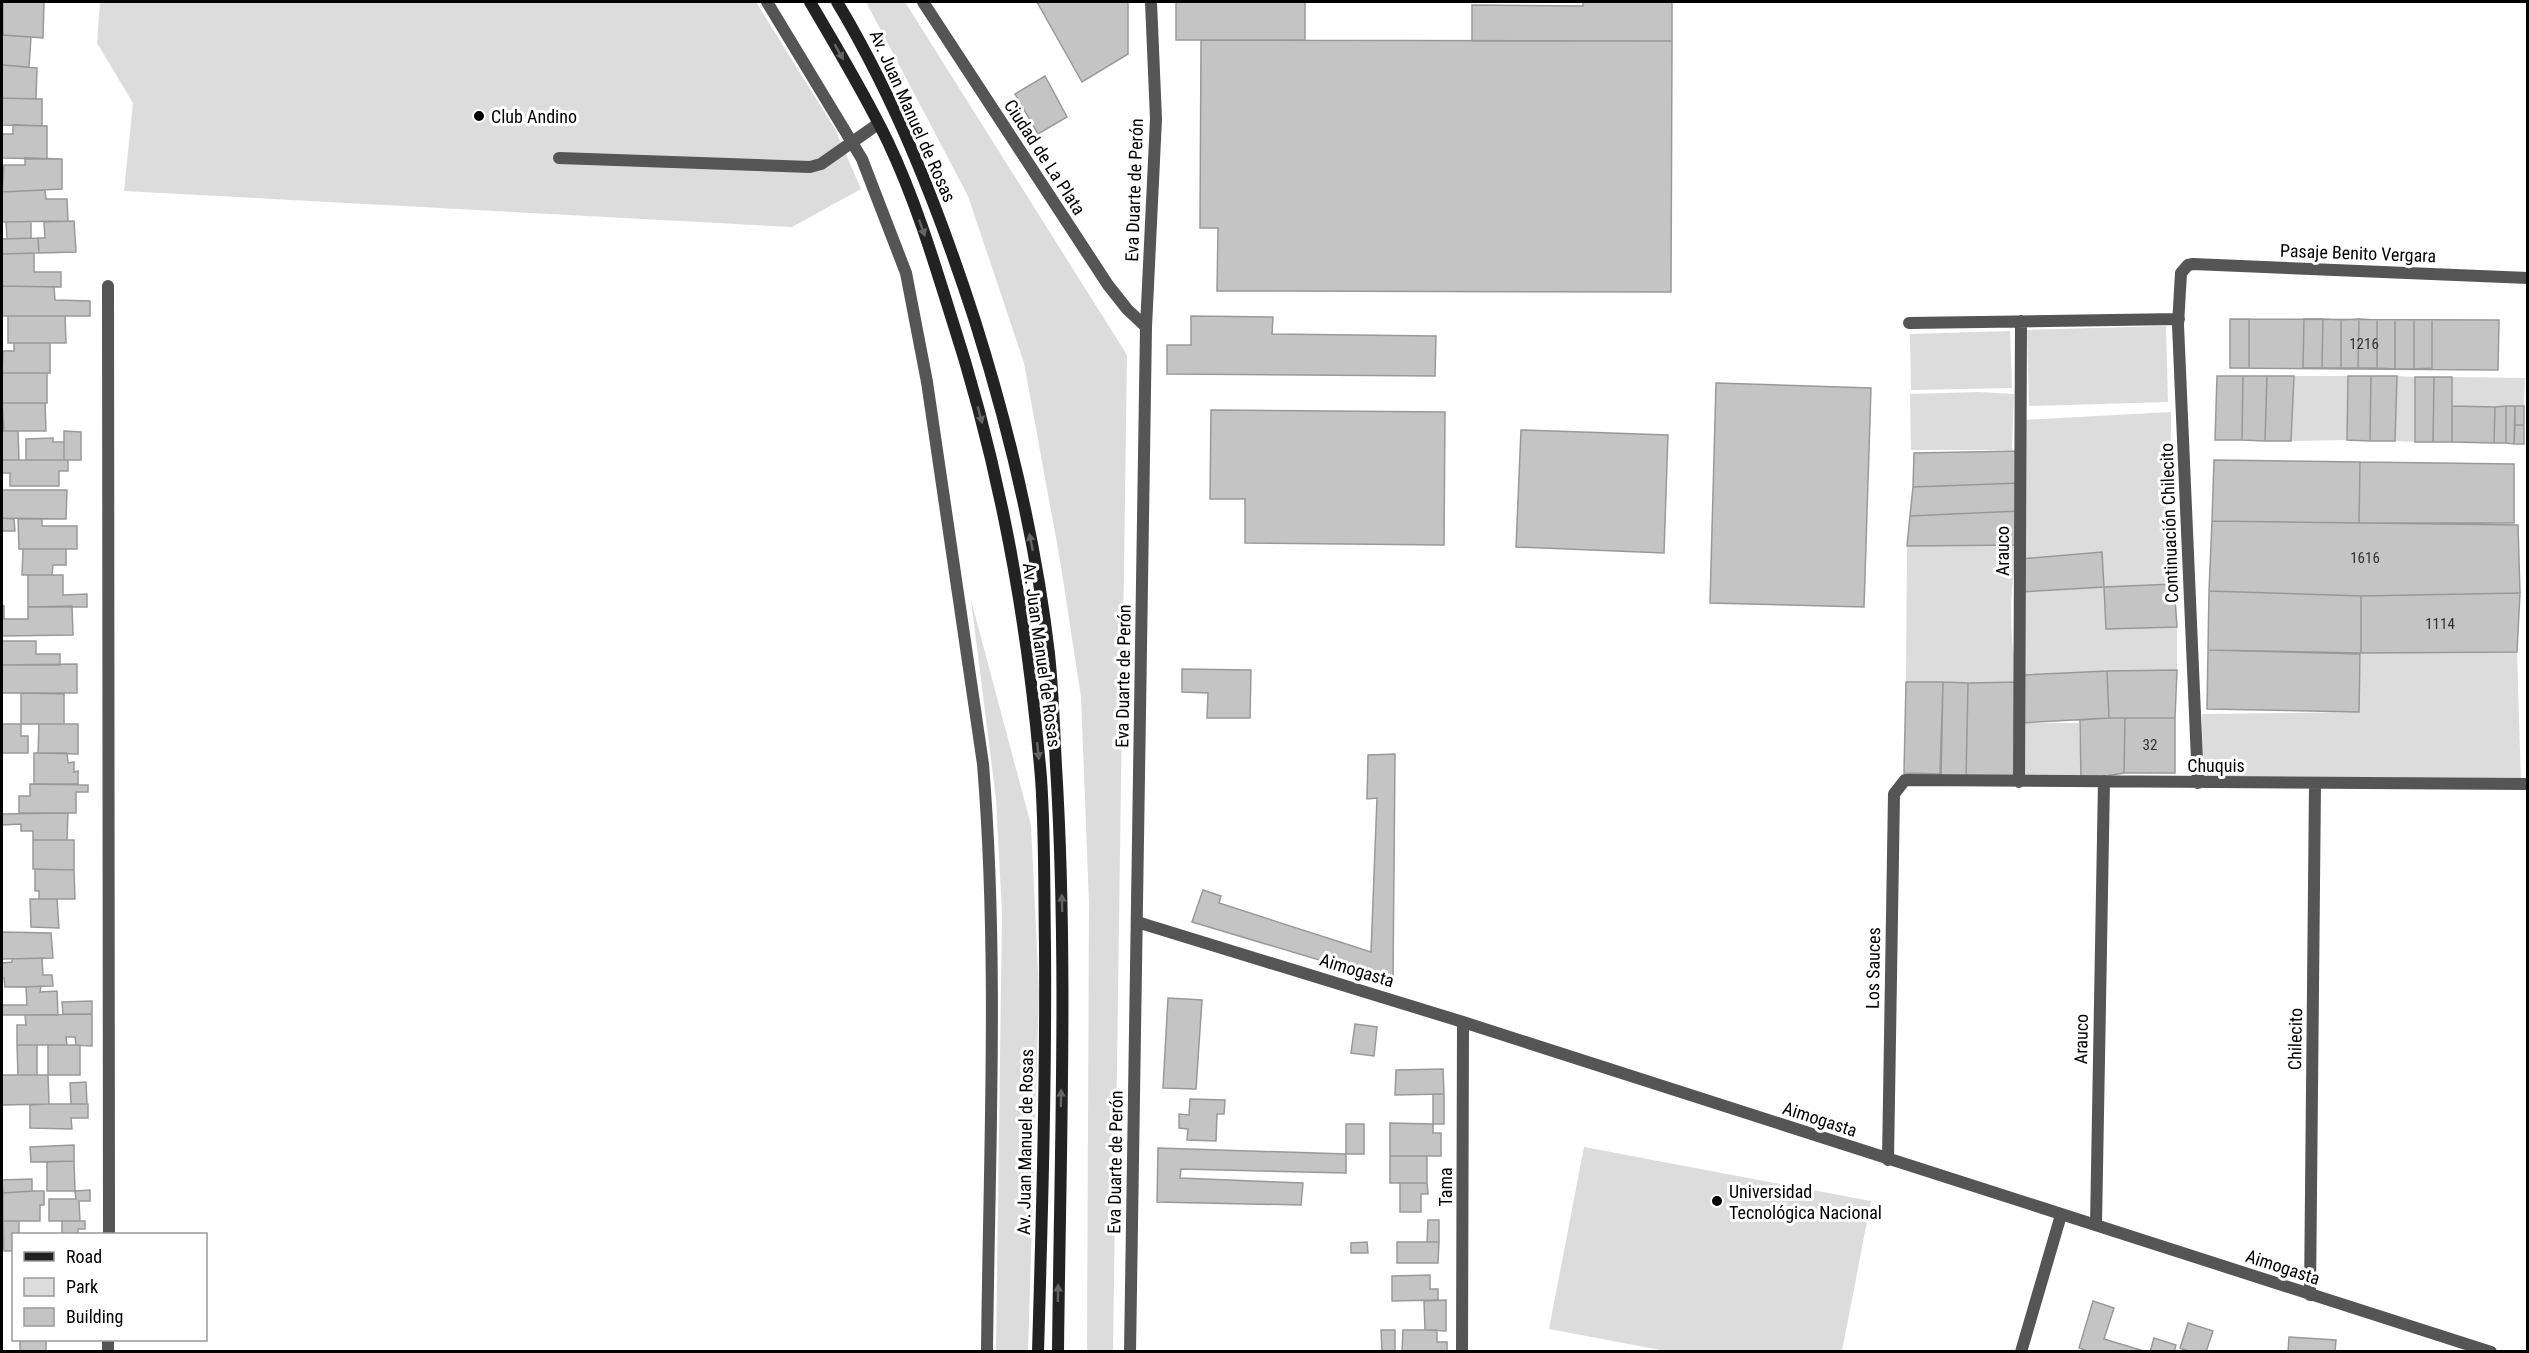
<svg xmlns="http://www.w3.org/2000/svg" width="2529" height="1353" viewBox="0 0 2529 1353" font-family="'Roboto Condensed',sans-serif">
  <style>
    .green { fill: #dcdcdc }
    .building { fill: #c4c4c4; stroke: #999; stroke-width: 1.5 }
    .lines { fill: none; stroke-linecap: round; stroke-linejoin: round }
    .lane { stroke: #555; stroke-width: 12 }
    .street { stroke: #555; stroke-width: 12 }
    .secondary { stroke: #222; stroke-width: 12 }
    .oneway { fill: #646464 }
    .poi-dot { fill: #000; stroke: #fff; stroke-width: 2 }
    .labels { text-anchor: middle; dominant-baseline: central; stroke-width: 6; stroke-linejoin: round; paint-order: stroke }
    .number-label { font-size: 15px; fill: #313131 }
    .poi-label { font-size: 18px; fill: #000; stroke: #fff; text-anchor: start }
    .street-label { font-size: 18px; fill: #000; stroke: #fff }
  </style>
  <rect width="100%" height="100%" fill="#fff"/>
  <!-- green -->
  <path class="green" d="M100,2H756L835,129L861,189L792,227L124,191L133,103L97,43Z
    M866,2H905L1127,355L1113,1351H1087L1089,903L1081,697L1060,560L1024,363L968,196Z
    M2166,326L2168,402L2029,406L2027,330Z
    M2010,331L2012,388L1911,390L1910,334Z
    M2294,376H2348L2347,440L2291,441Z
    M2397,376L2415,377V442L2395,441Z
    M2452,377L2525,378L2524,406H2452Z
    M1978,392L2014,394L2012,450H1911L1910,394Z
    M2171,412L2170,516L2174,550V584L2104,588L2106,629L2177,627V670L2021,675L2020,592L2104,587L2020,559L2019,546C2008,590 2009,639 2019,682H1906L1907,546L2020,544L2021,420Z
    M971,600L1031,825L1039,991L1028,1351H996L1002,913L996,799Z
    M2517,652L2521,784L2203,781L2202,714L2358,712L2361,653Z
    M2020,723H2079L2081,780L2019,782Z
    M1584,1147L1871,1201L1842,1351H1666L1549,1329Z"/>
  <!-- building -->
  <path class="building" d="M3,2H44L43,38L3,35Z
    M1037,2H1128V54L1082,82Z
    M1176,2H1305V40H1176Z
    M1583,2H1672V41H1472V5L1583,6Z
    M2,35L31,37L29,67L2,65Z
    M1201,40L1672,41L1671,292L1217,291L1218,228H1200Z
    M2,65L37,68L36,99L2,98Z
    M1045,76L1067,117L1038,134L1015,94Z
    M2,98L42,99V126L2,125Z
    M13,125L47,126V159L2,158V134H13Z
    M25,158L62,159V189L2,192L4,165H25Z
    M45,190L46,199H67L68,221L2,222V192Z
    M74,221L76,252L39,253L38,238H45L44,222Z
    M6,222H31V238L7,239Z
    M38,238L39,253L2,254V239Z
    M34,253V272H61V287L2,286V254Z
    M2,286L54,287L55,300L90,301V316H2Z
    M8,316H65L66,343H8Z
    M1191,316L1273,317L1272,334L1436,336L1435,376L1167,374V345H1191Z
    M2230,319L2499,320L2498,370L2230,368Z
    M2230,319H2249V368H2230Z
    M2304,319H2323L2322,368H2303Z
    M2323,319L2341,320V368H2322Z
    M2359,319L2358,368H2341V320Z
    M2359,319L2377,320V368H2358Z
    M2377,320H2395V369L2377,368Z
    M2395,320H2414V369H2395Z
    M2414,320H2432V368L2414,369Z
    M14,343H50V373H2L3,351H14Z
    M2,373H47V403H2Z
    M2217,376H2243L2242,440H2215Z
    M2243,376H2267L2265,441L2242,440Z
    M2267,376H2294L2291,441H2265Z
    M2348,376H2371L2370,441L2347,440Z
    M2371,376H2397L2395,441H2370Z
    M2415,377H2434L2433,442H2415Z
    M2434,377H2452V442H2433Z
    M1716,383L1871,388L1864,607L1710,603Z
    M2,403H45L46,431H4Z
    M2452,406L2495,407L2494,443L2452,442Z
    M2506,406V443H2494L2495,407Z
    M2506,406H2515L2514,444L2506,443Z
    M2515,406H2524V425H2515Z
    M1211,410L1445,412L1444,545L1245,543V499H1210Z
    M2515,425H2524V444H2514Z
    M1521,430L1668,435L1664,553L1516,547Z
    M2,431H18L19,460H2Z
    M64,431L81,432V460H64Z
    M53,438V442H64V460H26V439Z
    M2019,451L2020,483L1913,487L1914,453Z
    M2,460H68V471H59V486H10V473H2Z
    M2214,460L2360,462L2359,523L2212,521Z
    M2360,462L2514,464V523H2359Z
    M2020,483L2019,511L1910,516L1913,487Z
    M2,490H67L66,519L2,518Z
    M2019,511L2020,545L1907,546L1910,516Z
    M2,518L14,519L15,531H2Z
    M18,519H42V526H77V549H19Z
    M2212,521L2518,525L2520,593L2361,596L2209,591Z
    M23,549H66V565H53L52,575H22Z
    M2102,552L2104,587L2020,592V559Z
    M28,575H63V595L87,594V607H28Z
    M2174,584L2177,627L2106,629L2104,587Z
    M2209,591L2361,596V653L2208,650Z
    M2520,593L2517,652L2361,653V596Z
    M2,605L4,606V619H28V607L72,606L73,635L2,636Z
    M2,641H36V654H60V665H2Z
    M2208,650L2360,654L2359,712L2207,709Z
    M77,664V693H2V665Z
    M1182,669L1251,670L1250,718H1207L1208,693L1182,692Z
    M2177,670L2175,718H2109L2107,671Z
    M2107,671L2109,718L2020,723L2021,675Z
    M1906,682H1943L1940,774L1904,773Z
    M1943,682L1968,683L1966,779L1941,778Z
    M2019,682V782L1966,779L1968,683Z
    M21,693L64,694V724H21Z
    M2109,718H2125L2124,773L2081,780L2080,720Z
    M2125,718H2175V773H2124Z
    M2,724H21V736H28V753H2Z
    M39,724H78V754L38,753Z
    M34,753H67L68,763L74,762V772L78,771V784H34Z
    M1395,754L1393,982L1192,922L1203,890L1221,896L1219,903L1371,952L1377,798L1367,799L1368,755Z
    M30,784L88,785V792H76V813H19V796H30Z
    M68,813L67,840H33V831H21V824L2,825V814Z
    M33,840H74V870L33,869Z
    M35,869L74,870L75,899H39V891H35Z
    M30,899H57L59,928L31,927Z
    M2,932L51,933L53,958L2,959Z
    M42,958L43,975H52L53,986L5,987L4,978H2V963L12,962V959Z
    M41,986L40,992L57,991L58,1015H2V1005H27L26,987Z
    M1168,998L1202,1000L1196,1089L1163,1088Z
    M92,1001V1014H63L62,1002Z
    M92,1014V1046L76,1045L75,1037H66L67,1045H17V1025H26L25,1015Z
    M1355,1024L1377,1027L1374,1056L1351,1053Z
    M17,1045H37V1075H18Z
    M48,1045H80V1075H48Z
    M1443,1069L1444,1094L1395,1095L1396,1070Z
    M2,1075H48L49,1104L2,1105Z
    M86,1082L87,1104H71L70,1083Z
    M1433,1094H1444V1124H1433Z
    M1190,1099L1225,1100L1224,1114H1217L1216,1141L1187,1140L1188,1129L1179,1128V1114L1189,1115Z
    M49,1104H88V1118H71L72,1129L30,1128V1105Z
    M1390,1123L1433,1124V1133H1441V1156H1390Z
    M1346,1124H1364V1154H1346Z
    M74,1145V1161L31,1162L30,1147Z
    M1158,1148L1346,1154V1173L1181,1169L1180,1178L1303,1183L1301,1205L1157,1202Z
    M1390,1156H1427V1183H1390Z
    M74,1161L75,1191H47V1162Z
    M32,1179V1191L3,1193L2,1180Z
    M1400,1183H1427L1428,1194H1421V1212H1400Z
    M90,1190V1201H79L80,1221H49V1199H76L75,1191Z
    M32,1191H44V1205H40V1221H3V1193Z
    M1428,1220H1439V1242H1427Z
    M3,1221H19V1234H14V1251H4Z
    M62,1221H85V1229H78V1234H62Z
    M1367,1242L1368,1253H1351V1243Z
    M1397,1242H1439L1438,1263H1397Z
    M1430,1275V1289H1438V1300L1392,1301V1276Z
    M1446,1300V1331L1425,1330L1424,1301Z
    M2093,1301L2114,1308L2104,1339L2147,1352H2090L2079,1348Z
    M2188,1323L2213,1331L2206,1352H2191L2180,1348Z
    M1381,1330H1395V1352H1382Z
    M1403,1330H1437V1342H1447V1352H1402Z
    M2289,1337L2336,1340L2335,1352H2288Z
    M2154,1338L2176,1345L2174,1352H2150Z
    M20,1340H46V1352H20Z"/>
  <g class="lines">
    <!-- lane -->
    <path class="lane" d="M108,286L109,1234
      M108,1352V1340
      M2021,1352L2061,1215"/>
    <!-- street -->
    <path class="street" d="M767,2L862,159L906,273L927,382L983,764C999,960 989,1156 987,1352
      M923,2L1108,285L1127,309L1146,327
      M559,158L810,167L821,164L878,124
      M1909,323L2179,319
      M2019,782L2021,321
      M2198,783L2178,325L2181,273L2188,265L2193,264L2528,278
      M1137,922L1463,1022L2491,1352
      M1888,1160L1894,794L1905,780L2528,784
      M2096,1225L2104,781
      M2310,1295L2315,783
      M1130,1352L1146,327L1156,119L1151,2
      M1462,1352L1463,1022"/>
    <!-- secondary -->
    <path class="secondary" d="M810,2C837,48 865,94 888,142C914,197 932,255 950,313C999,463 1028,621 1041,778C1045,834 1044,891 1045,946C1046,1081 1042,1216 1038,1352
      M837,2C897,102 939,210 975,321C1009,429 1036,541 1049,654C1053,691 1054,729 1056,766C1068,960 1060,1156 1058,1352"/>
  </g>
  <!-- one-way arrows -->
  <defs><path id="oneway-solid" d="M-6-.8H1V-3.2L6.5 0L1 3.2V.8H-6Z" transform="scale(1.5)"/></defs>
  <g class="oneway">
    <use href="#oneway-solid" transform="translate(839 52) rotate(60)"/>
    <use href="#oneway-solid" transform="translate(922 228) rotate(70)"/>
    <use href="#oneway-solid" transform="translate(980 415) rotate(75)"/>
    <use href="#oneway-solid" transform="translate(1031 542) rotate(-102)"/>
    <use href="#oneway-solid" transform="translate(1038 751) rotate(84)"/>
    <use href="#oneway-solid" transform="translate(1062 903) rotate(-91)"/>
    <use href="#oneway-solid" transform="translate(1061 1098) rotate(-89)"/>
    <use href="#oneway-solid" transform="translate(1058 1293) rotate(-89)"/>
  </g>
  <!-- markers -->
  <g class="poi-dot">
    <circle cx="479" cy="116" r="6"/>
    <circle cx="1717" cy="1201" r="6"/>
  </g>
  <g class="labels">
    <!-- number labels -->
    <g class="number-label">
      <text x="2364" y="344">1216</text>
      <text x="2365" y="558">1616</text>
      <text x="2440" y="624">1114</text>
      <text x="2150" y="745">32</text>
    </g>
    <!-- poi labels -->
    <g class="poi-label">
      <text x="491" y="116">Club Andino</text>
      <text x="1729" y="1191">Universidad<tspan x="1729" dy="21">Tecnológica Nacional</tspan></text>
    </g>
    <!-- street labels -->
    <g class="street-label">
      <text transform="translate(913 116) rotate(66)">Av. Juan Manuel de Rosas</text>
      <text transform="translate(1045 157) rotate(57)">Ciudad de La Plata</text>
      <text transform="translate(1134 190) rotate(-88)">Eva Duarte de Perón</text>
      <text transform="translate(2358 253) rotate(2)">Pasaje Benito Vergara</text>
      <text transform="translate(2169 523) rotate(-92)">Continuación Chilecito</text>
      <text transform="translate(2002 551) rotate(-90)">Arauco</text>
      <text transform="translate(1042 655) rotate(82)">Av. Juan Manuel de Rosas</text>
      <text transform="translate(1123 676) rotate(-89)">Eva Duarte de Perón</text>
      <text x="2216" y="765">Chuquis</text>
      <text transform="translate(1873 968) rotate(-89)">Los Sauces</text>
      <text transform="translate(1357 970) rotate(17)">Aimogasta</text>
      <text transform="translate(2081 1039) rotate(-89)">Arauco</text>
      <text transform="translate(2295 1039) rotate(-89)">Chilecito</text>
      <text transform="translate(1820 1119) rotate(18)">Aimogasta</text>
      <text transform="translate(1025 1142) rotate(-89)">Av. Juan Manuel de Rosas</text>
      <text transform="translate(1115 1162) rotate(-89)">Eva Duarte de Perón</text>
      <text transform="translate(1445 1187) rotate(-90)">Tama</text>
      <text transform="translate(2283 1267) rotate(18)">Aimogasta</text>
    </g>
  </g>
  <!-- border -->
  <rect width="2529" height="1353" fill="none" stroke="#000000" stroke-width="6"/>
  <!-- legend -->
  <rect x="12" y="1233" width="195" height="108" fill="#ffffff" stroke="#999999" stroke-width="1.5"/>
  <rect x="24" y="1252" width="30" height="9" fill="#222222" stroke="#999999" stroke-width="1.5"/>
  <text x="66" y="1263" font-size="18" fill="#000000">Road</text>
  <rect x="24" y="1278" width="30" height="18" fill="#dcdcdc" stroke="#999999" stroke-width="1.5"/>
  <text x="66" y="1293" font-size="18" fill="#000000">Park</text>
  <rect x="24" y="1308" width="30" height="18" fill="#c4c4c4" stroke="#999999" stroke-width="1.5"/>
  <text x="66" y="1323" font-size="18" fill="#000000">Building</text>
</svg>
